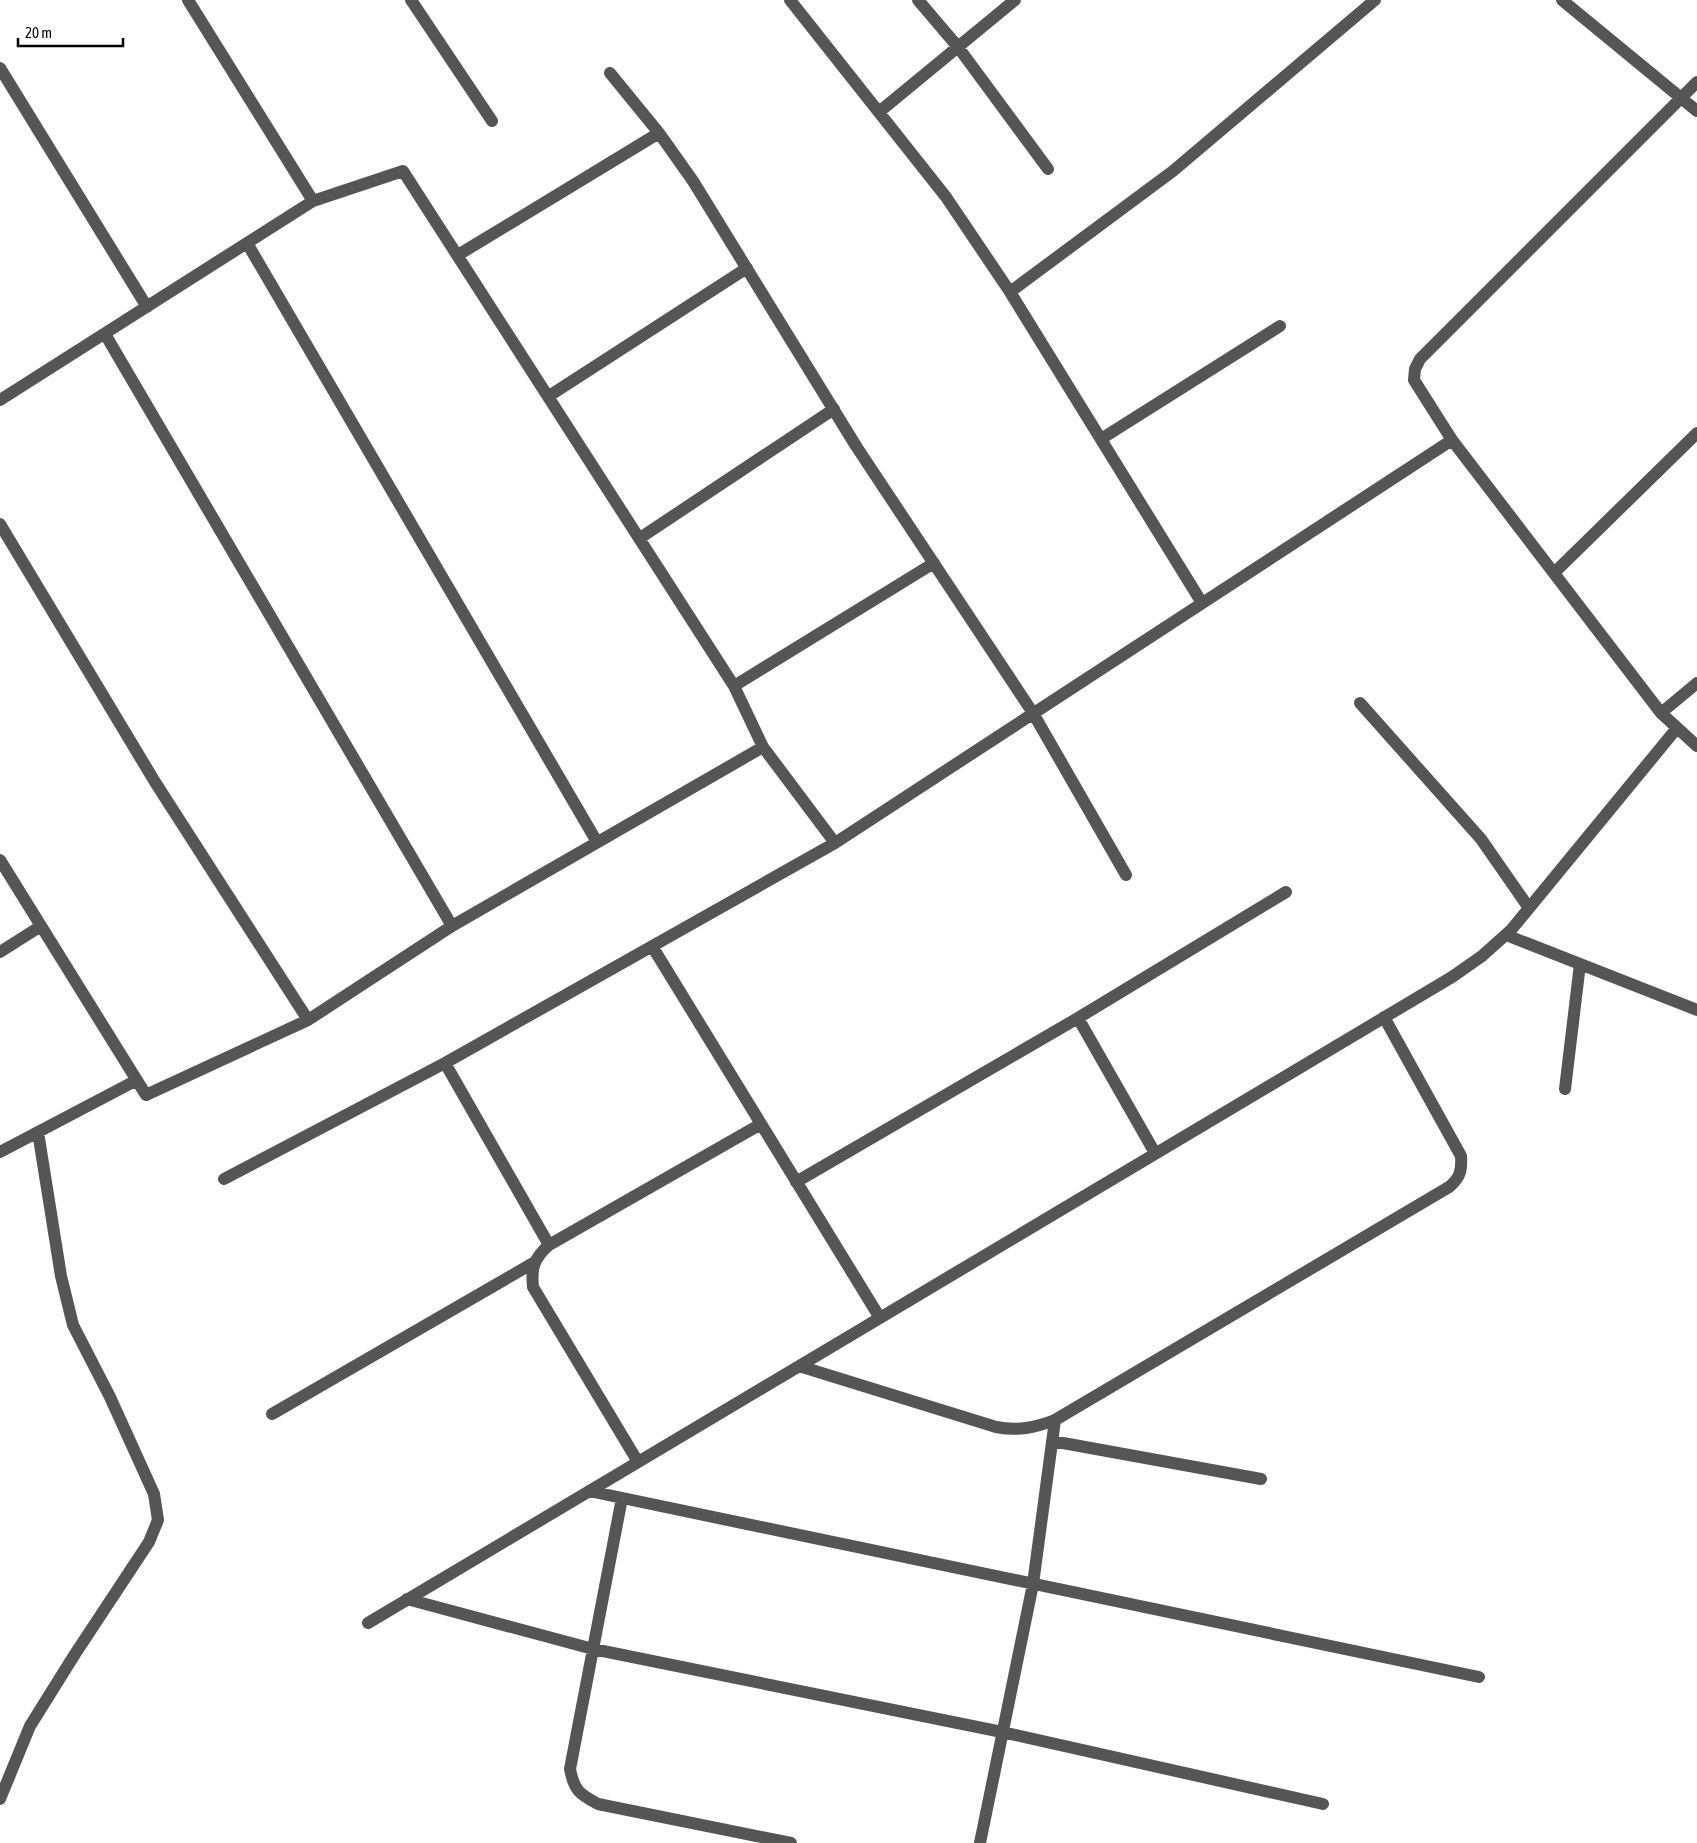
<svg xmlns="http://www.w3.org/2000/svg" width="1697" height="1843" viewBox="0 0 1697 1843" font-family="'Asap Condensed',sans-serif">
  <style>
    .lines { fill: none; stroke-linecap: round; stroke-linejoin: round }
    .minor { stroke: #555; stroke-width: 12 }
  </style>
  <rect width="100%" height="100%" fill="#fff"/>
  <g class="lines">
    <!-- minor -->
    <path class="minor" d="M411,0L492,121
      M790,0L946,197L1010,292L1173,171L1375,0
      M918,0L958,47L1048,169
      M1562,0L1697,111
      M0,68L147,307
      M610,73L659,133L693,181L856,446L1033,713L1126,875
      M879,112L1015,0
      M313,201L403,171L734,686L763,747L835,843L1452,440L1661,713
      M247,243L597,842
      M458,255L659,133
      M1010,292L1202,603
      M105,334L452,926
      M549,396L747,268
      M0,400L313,201L188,0
      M1101,439L1280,326
      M1452,440L1414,380L1415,369L1420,359L1697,82
      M0,524L155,782L308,1020
      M640,538L834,409
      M1554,573L1697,433
      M1697,683L1661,713L1697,746
      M734,686L934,563
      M1360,703L1481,839L1529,908
      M0,860L146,1095L308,1020L452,926L763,747
      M1506,935L1697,1010
      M652,946L880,1318
      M0,952L41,926
      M1078,1018L1155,1153
      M445,1063L549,1245
      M1565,1089L1580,964
      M0,1152L137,1080
      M224,1179L445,1063L835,843
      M796,1182L1078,1018L1286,892
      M799,1366L996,1427C1018,1431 1034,1428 1055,1420L1449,1187C1460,1178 1462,1171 1461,1156L1384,1017
      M272,1414L535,1262
      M1052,1441L1261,1479
      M638,1462L533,1287C531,1268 534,1258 549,1245L761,1124
      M589,1491L1479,1677
      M622,1498L570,1769C574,1790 579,1794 598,1804L791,1843
      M407,1599L593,1649L1002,1732L1323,1804
      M368,1623L1452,977L1482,956L1511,930L1677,728
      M0,1799L30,1726L75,1654L149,1542L158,1520L154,1494L110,1397L73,1325L61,1276L38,1132
      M980,1843L1033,1584L1055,1420"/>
  </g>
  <!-- scale -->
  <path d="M18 38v8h105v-8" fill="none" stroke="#000000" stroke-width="2.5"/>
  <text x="25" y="38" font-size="15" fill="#000000" stroke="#ffffff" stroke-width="4" paint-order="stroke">20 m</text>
</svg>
